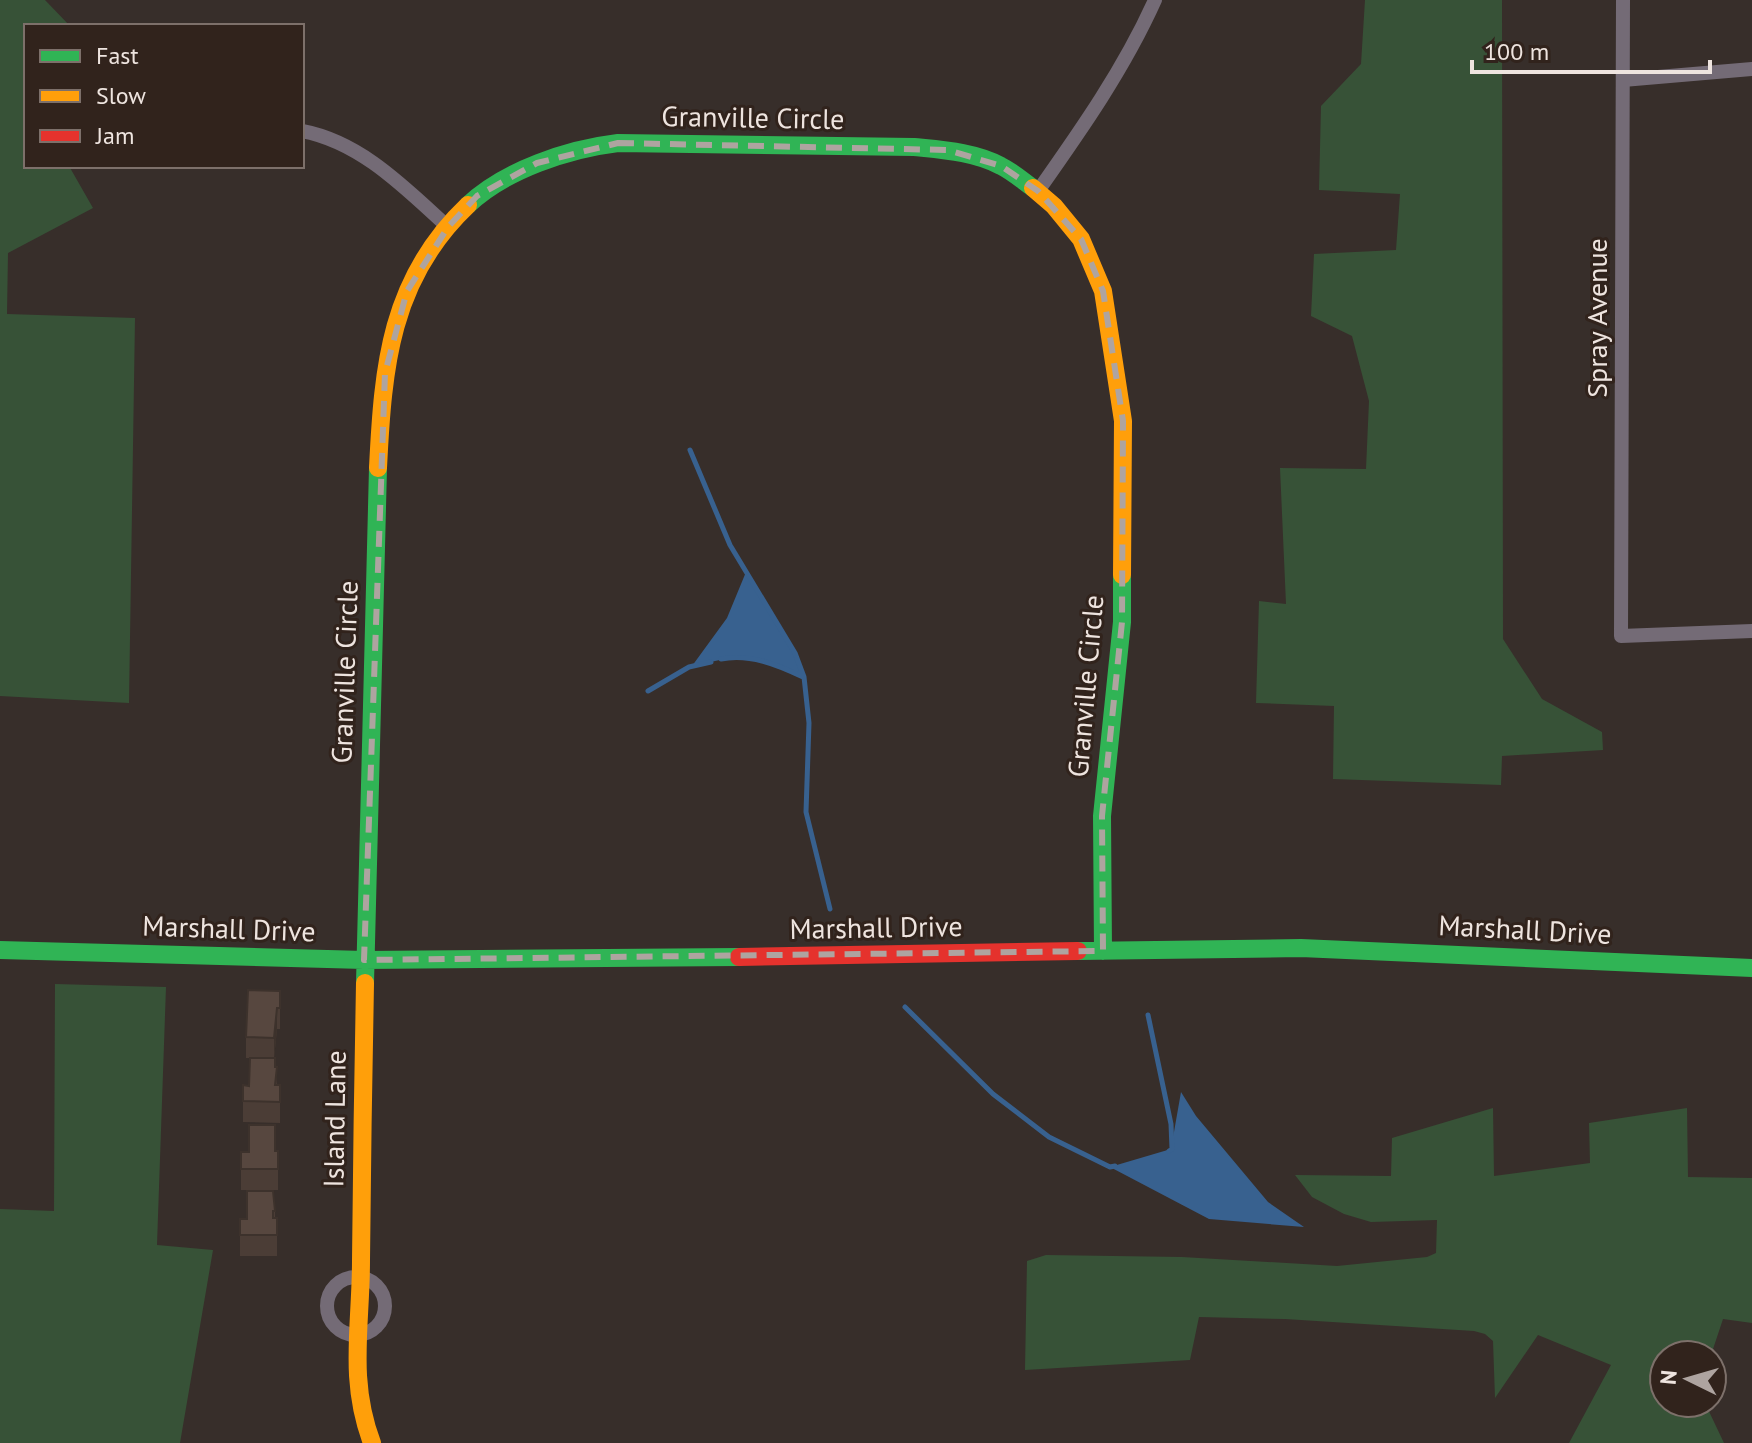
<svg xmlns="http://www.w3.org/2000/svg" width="1752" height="1443" viewBox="0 0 1752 1443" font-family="'PT Sans',sans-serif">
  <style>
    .green { fill: #375237 }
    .water { fill: #38618f }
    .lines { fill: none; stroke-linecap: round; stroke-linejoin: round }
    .stream { stroke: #38618f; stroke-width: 5 }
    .street { stroke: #746b76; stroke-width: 14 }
    .fast { stroke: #30b455; stroke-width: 18 }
    .slow { stroke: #ff9f0a; stroke-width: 18 }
    .jam { stroke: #e5322d; stroke-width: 18 }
    .wall { fill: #4b3d36 }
    .shaded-wall { fill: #3d322c }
    .building { fill: #57473f; stroke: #3d322c; stroke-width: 2 }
    .marked { fill: none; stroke: #aea4a0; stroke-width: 6; stroke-dasharray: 16 10; stroke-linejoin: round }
    .labels { text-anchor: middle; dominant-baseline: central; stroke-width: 6; stroke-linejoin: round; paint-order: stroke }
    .street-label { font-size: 28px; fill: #eee4df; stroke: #31231c }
  </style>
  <rect width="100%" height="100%" fill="#372e2a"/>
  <!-- green -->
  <path class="green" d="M0,0H45L70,26H26V166H69L93,208L8,253L7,314L135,318L129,703L0,696Z
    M1365,0H1502L1503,639L1542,699L1602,732L1603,750L1502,756L1501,785L1333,779L1334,706L1256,703L1259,601L1286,604L1280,468L1366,469L1369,401L1352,336L1311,316L1314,254L1396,250L1400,194L1319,190L1321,106L1361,64Z
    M55,984L166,987L157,1245L213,1250L180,1443H0V1209L54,1211Z
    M1493,1108L1494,1176L1590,1163L1589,1123L1687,1108L1688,1177L1752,1178V1323L1723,1319L1711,1355H1664V1403H1705L1724,1443H1569L1611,1365L1538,1335L1495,1398L1493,1341L1485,1334L1474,1331L1285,1319L1199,1317L1190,1360L1025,1370L1027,1261L1046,1255L1182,1257L1337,1266L1427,1257L1436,1253L1437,1220L1371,1222L1344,1214L1312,1197L1295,1175L1391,1176L1392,1138Z"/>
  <!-- water -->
  <path class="water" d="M746,572L795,653L804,677L770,662L729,658L692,666L727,618Z
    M1181,1092L1196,1116L1268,1202L1304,1227L1209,1219L1110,1167L1171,1149Z"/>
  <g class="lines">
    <!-- stream -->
    <path class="stream" d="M690,450L730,545L795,653L804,677L809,723L806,812L830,909
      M721,659C749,653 778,665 803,677
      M648,691L689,667L711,662
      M905,1007L993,1094L1049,1137L1110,1167L1115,1166
      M1148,1015L1171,1124L1172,1149L1169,1151"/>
    <!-- street -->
    <path class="street" d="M1623,0L1621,636L1752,631
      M1623,80L1752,69
      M302,131C361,142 405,188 448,227
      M1038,191C1081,130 1124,69 1155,0
      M327 1306a29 29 0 1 1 58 0a29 29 0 1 1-58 0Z"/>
    <!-- fast -->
    <path class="fast" d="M468,205C505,170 568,149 618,143L914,147C943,150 975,152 1001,166C1013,172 1023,181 1033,188
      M0,950L364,960L739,957
      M1078,951L1301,948L1752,968
      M1103,951L1102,816L1122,622V575
      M365,983L378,468"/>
    <!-- slow -->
    <path class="slow" d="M1033,188L1054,206L1081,239L1103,291L1123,421L1122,575
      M378,468C383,366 390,279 468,205
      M365,983C363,1076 362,1168 361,1261C361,1326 348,1380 372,1443"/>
    <!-- jam -->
    <path class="jam" d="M739,957L1078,951"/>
  </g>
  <!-- wall -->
  <path class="wall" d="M280,991V1029H277L274,1058L277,1085H280V1123L243,1122V1085L249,1086L254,1058H246V1037Z
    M278,1151V1190H241V1152Z
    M275,1211V1218H277V1256H240V1219H247Z"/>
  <!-- shaded-wall -->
  <path class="shaded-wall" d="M277,1008V1029L274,1059V1038Z"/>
  <!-- building -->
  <path class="building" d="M248,990L280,991V1008H277L274,1038L246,1037Z
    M250,1058H275V1067H277L275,1085H280V1102L243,1101V1085L249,1086Z
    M249,1125H275V1151H278V1169H241V1152H249Z
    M247,1191H273L275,1211H273V1218H277V1235H240V1219H247Z"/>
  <!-- marked area -->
  <path class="marked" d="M618,143L948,150L1001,166L1038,191L1081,239L1103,291L1123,421L1122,622L1102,816L1103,951L364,960L385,373L407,291L448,227L477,196L537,163Z"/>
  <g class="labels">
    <!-- street labels -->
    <g class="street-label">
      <text transform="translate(753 117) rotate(1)">Granville Circle</text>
      <text transform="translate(1596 318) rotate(-90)">Spray Avenue</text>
      <text transform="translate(344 672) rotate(-88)">Granville Circle</text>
      <text transform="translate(1085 686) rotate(-85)">Granville Circle</text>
      <text transform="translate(876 927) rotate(-1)">Marshall Drive</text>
      <text transform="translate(229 928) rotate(2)">Marshall Drive</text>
      <text transform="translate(1525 929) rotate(3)">Marshall Drive</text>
      <text transform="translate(334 1119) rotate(-89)">Island Lane</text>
    </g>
  </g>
  <!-- legend -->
  <rect x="24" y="24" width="280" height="144" fill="#31231c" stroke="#7d706a" stroke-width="2"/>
  <rect x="40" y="50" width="40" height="12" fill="#30b455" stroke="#7d706a" stroke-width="2"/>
  <text x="96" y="64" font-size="24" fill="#eee4df">Fast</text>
  <rect x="40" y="90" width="40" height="12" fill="#ff9f0a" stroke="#7d706a" stroke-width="2"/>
  <text x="96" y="104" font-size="24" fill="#eee4df">Slow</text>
  <rect x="40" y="130" width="40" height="12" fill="#e5322d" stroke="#7d706a" stroke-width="2"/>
  <text x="96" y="144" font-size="24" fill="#eee4df">Jam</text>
  <!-- north arrow -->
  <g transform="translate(1688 1379) rotate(275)"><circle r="38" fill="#31231c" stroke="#7d706a" stroke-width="2"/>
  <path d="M0-6L14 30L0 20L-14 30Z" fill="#aea4a0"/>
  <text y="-12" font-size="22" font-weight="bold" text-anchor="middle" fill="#eee4df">N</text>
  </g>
  <!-- scale -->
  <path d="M1472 60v12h238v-12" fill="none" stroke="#eee4df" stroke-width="4"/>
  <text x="1484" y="60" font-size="24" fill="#eee4df" stroke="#31231c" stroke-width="6" paint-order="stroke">100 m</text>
</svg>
